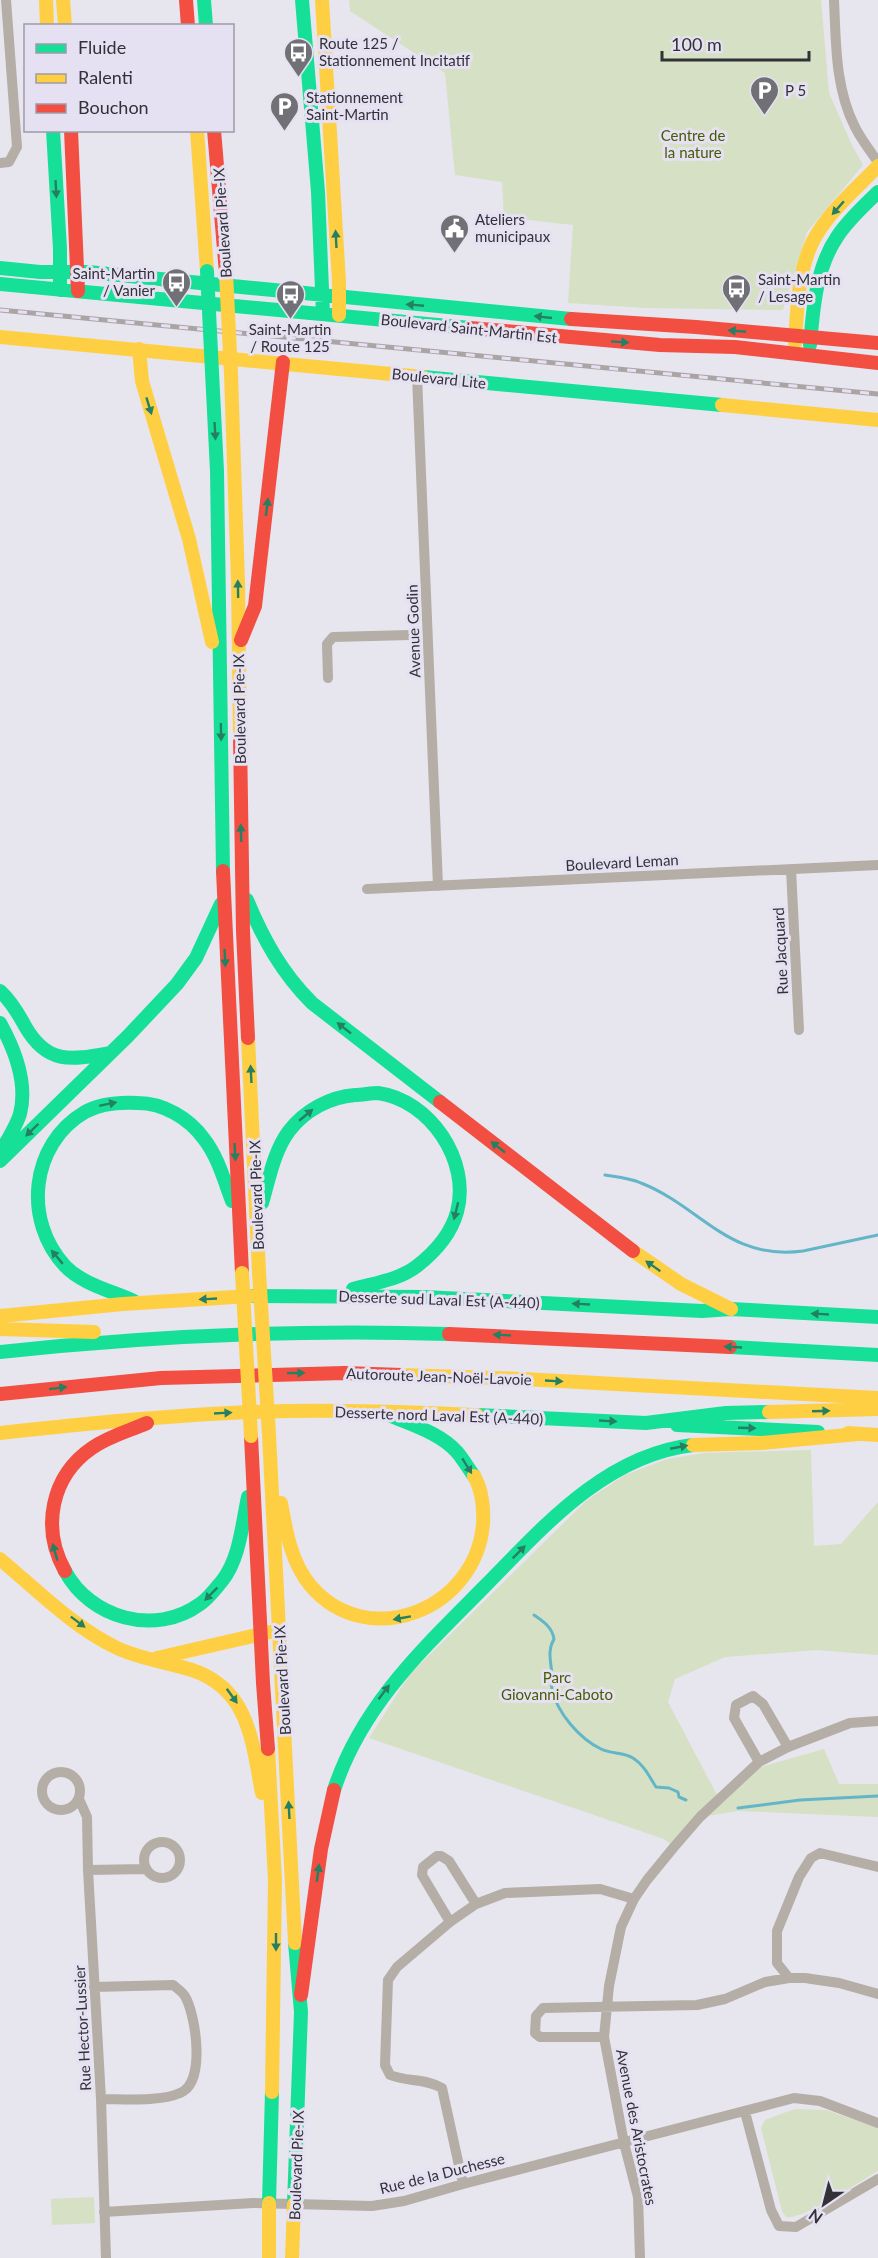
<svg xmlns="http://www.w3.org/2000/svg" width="878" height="2258" viewBox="0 0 878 2258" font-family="Lato,sans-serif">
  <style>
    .green { fill: #d5e0c4 }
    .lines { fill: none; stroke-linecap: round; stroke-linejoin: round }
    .stream { stroke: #63b6c8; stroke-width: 3 }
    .street { stroke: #b4aea6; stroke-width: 10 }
    .fast { stroke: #16e098; stroke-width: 14 }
    .slow { stroke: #ffcf43; stroke-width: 14 }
    .jam { stroke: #f24e42; stroke-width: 14 }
    .rail-casing { stroke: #aaa5a4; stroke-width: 5 }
    .rail { stroke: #e6e1f2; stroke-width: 3; stroke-dasharray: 9; stroke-linecap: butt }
    .fast-bridge { stroke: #16e098; stroke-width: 14 }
    .slow-bridge { stroke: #ffcf43; stroke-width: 14 }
    .oneway { fill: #258063 }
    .labels { text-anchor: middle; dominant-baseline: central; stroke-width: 6; stroke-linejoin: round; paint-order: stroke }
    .poi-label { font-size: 15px; fill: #323137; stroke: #e6e1f2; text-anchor: start }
    .park-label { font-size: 15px; fill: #475b01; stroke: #e6e1f2 }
    .street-label { font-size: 15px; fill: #323137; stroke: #e6e1f2 }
  </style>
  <rect width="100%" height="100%" fill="#e7e5ee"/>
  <!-- green -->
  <path class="green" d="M349,0H821L829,93L851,143L863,165L807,232L783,310L646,308L568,303L573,225L504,217L502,182L455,175L445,73L350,11Z
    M811,1450L814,1546L841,1544L878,1502V1655L817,1650L725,1657L675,1679L668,1702L719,1799L751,1770L824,1749L839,1784H878V1817L738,1811L700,1817L674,1847L664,1839L369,1738L410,1674L586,1501L625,1475L667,1459L705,1453Z
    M795,2109L826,2110L878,2128V2171C860,2181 804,2220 786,2217L782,2211L761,2128L765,2120Z
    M94,2197L95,2223L52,2225L51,2199Z"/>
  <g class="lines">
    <!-- stream -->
    <path class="stream" d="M605,1175C618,1177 630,1178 641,1183C702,1207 728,1261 803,1251L878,1235
      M534,1615C544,1622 552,1627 554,1639C547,1651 551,1661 552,1675C552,1680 551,1685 552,1689C557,1713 580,1739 601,1749C611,1754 624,1752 633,1758C644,1765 649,1776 656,1787L669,1788L678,1792L679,1797L686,1800
      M738,1808L800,1800L878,1796"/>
    <!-- street -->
    <path class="street" d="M834,0C836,42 835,88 855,127C861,139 870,151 878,162
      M0,163L9,162L17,147L6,0
      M417,376L438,886
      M328,678L327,644L333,637L410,635
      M791,869L799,1030
      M367,889L878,865
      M759,1762L734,1718L736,1705L753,1696L763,1704L788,1747
      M42 1791a19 19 0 1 1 38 0a19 19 0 1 1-38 0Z
      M79,1799L87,1817L88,1870L101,2099L106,2258
      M144 1860a18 18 0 1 1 36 0a18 18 0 1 1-36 0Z
      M88,1870L146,1869
      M450,1922L422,1875L423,1867L437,1856H441L449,1861L476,1904
      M789,1978L777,1963V1931L799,1877L811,1858L820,1853L878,1867
      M94,1987L173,1985C178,1989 184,1993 186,1998C196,2018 206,2083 180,2093C160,2102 124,2099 101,2099
      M604,2037H540L535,2033L536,2016L543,2008L697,2005L725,1999L765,1982L789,1978H805L839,1983L878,1994
      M745,2112L771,2210L779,2226L796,2227L878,2179
      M463,2184L442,2088C425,2078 407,2082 390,2075L385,2065L388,1980L397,1967L450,1922L476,1904L505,1893L600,1889L634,1899
      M104,2212L253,2203L372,2206L404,2201L463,2184L794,2098L820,2101L878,2123
      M640,2258L638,2197L624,2143L604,2037L609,1986L621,1927L634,1899L647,1880L674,1847L700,1817L759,1762L788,1747L850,1723L878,1721"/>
    <!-- fast -->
    <path class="fast" d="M204,0L206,26
      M302,0L318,192L323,314
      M53,130L60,249V290
      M0,268L40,272H88L571,319
      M0,284L470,328
      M810,345C813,309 816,268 837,237C848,220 864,206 878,192
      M212,372L217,471L223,871
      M423,377L722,405
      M247,900C263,939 282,973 312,1003L440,1102
      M0,991C11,1001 18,1013 25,1026C47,1065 71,1060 110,1053
      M0,1023C15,1050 28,1083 20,1114C16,1127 7,1140 1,1152
      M0,1161L128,1036L177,984L196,958L221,904
      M262,1203C269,1179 274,1151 289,1131C305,1110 330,1097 355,1095C362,1095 371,1093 378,1093C430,1100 471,1161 457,1212C451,1234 435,1252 417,1266C399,1280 374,1283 353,1289
      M250,1296L423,1297L702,1311L731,1309L878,1317
      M134,1301C112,1291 82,1284 65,1266C23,1221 30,1144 85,1112C101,1103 120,1102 138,1103C163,1103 189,1118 204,1139C218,1157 224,1180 232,1201
      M730,1347L878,1355
      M0,1352C149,1336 299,1329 449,1334
      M389,1415C412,1425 440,1433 457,1452C463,1459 468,1468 474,1476
      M477,1415L646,1423L726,1413L769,1412
      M677,1425L818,1432
      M65,1571C90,1618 155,1637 200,1604C208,1599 216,1588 222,1581C240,1558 242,1524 248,1497
      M334,1790C362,1704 425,1647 486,1585C544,1526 606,1455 693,1445
      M269,2203L272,2092
      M294,2204L301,2012L295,1943"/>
    <!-- slow -->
    <path class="slow" d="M46,0L47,26
      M63,0L65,26
      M322,0L339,282V315
      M197,130L207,271
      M0,337L423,377
      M795,343C797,310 798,273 812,243C827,213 855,190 878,166
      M139,349L142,381L189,539L212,642
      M231,374L238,582L240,737
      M722,405L878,420
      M248,1038L259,1272
      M633,1251L681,1284L731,1309
      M0,1316L123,1304L250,1296
      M0,1329L94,1332
      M402,1375L523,1379L878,1398
      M769,1412L878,1409
      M0,1433C84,1424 169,1415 254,1412C328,1409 402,1412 477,1415
      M848,1433L878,1435
      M269,1435L295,1943
      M693,1445L761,1443L858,1434
      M281,1503C286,1531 291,1562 310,1585C367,1653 476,1610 483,1524C484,1509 482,1489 474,1476
      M0,1559C37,1590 73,1627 117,1648C140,1659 167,1662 192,1670C249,1689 252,1741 262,1793
      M157,1658L270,1632
      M268,1749L275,1880L272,2092
      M269,2203V2258
      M292,2258L294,2204"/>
    <!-- jam -->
    <path class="jam" d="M186,0L188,26
      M71,130L78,291
      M214,130L226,273
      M571,319L696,327L878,343
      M470,328L660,345L735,347L878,363
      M241,640L255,606L283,362
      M240,737L243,931L248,1038
      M223,871L242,1273
      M440,1102L633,1251
      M449,1334L730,1347
      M0,1394L161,1378L344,1373L402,1375
      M251,1436L263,1683L268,1749
      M65,1571C41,1528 51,1476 92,1448C109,1436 129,1431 147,1423
      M301,1995L321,1849L334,1790"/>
    <defs>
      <path id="rail" d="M0,310L878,394"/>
    </defs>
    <!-- rail casing -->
    <use href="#rail" class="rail-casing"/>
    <!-- rail -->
    <use href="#rail" class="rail"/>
    <!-- fast-bridge -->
    <path class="fast-bridge" d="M207,271L212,372"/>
    <!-- slow-bridge -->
    <path class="slow-bridge" d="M226,273L231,374
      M259,1272L269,1435
      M242,1273L251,1436"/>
  </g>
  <!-- one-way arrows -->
  <defs><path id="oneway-solid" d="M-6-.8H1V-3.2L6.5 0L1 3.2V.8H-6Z" transform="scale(1.5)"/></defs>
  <g class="oneway">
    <use href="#oneway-solid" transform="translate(56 189) rotate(87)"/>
    <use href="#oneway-solid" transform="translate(838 208) rotate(131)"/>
    <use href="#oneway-solid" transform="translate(336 239) rotate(-93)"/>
    <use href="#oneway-solid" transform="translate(415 305) rotate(-175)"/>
    <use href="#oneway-solid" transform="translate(543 317) rotate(-174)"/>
    <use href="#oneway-solid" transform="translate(737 331) rotate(-175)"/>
    <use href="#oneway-solid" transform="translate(620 342) rotate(4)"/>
    <use href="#oneway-solid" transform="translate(149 406) rotate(73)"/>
    <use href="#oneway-solid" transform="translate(215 431) rotate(87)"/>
    <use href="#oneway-solid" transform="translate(267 507) rotate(-83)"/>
    <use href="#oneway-solid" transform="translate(238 589) rotate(-91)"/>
    <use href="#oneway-solid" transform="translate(221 732) rotate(89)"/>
    <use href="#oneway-solid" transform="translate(241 833) rotate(-92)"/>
    <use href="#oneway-solid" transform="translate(225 958) rotate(87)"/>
    <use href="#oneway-solid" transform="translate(344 1028) rotate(-142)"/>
    <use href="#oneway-solid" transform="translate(251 1074) rotate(-93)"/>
    <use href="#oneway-solid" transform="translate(108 1104) rotate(-12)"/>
    <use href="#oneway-solid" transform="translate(306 1115) rotate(-40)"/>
    <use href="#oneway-solid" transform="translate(32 1130) rotate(136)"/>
    <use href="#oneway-solid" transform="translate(498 1147) rotate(-142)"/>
    <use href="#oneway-solid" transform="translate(235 1152) rotate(87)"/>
    <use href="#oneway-solid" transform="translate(456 1211) rotate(104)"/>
    <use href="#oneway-solid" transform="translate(57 1257) rotate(-130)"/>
    <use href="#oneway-solid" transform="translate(653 1266) rotate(-145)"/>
    <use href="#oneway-solid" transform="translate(208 1299) rotate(177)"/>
    <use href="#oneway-solid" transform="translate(581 1304) rotate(-177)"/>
    <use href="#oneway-solid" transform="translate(820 1314) rotate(-177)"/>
    <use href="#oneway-solid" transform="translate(502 1335) rotate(-177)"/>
    <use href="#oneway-solid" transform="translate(733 1347) rotate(-177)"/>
    <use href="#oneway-solid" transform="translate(296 1373) rotate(-1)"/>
    <use href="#oneway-solid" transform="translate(554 1381) rotate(3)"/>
    <use href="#oneway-solid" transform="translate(58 1388) rotate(-7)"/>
    <use href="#oneway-solid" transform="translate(821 1411) rotate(-2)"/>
    <use href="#oneway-solid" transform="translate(223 1413) rotate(-3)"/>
    <use href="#oneway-solid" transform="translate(608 1421) rotate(3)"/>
    <use href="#oneway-solid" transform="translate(747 1428) rotate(2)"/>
    <use href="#oneway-solid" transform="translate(679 1447) rotate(-11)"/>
    <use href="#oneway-solid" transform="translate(467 1466) rotate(58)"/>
    <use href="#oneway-solid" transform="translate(55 1552) rotate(-106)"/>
    <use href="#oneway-solid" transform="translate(519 1552) rotate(-45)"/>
    <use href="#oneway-solid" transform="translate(211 1594) rotate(135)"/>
    <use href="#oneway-solid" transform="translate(402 1618) rotate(170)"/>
    <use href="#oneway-solid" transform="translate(78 1622) rotate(37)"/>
    <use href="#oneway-solid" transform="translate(384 1692) rotate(-53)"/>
    <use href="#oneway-solid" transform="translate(232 1696) rotate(54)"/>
    <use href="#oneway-solid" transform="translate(289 1810) rotate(-93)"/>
    <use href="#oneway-solid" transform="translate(318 1873) rotate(-82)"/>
    <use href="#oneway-solid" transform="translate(276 1942) rotate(90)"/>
  </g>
  <!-- icons -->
  <defs>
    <symbol id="bus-pin" viewBox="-11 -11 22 30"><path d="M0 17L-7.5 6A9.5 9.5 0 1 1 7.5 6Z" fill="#717077" stroke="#e6e1f2"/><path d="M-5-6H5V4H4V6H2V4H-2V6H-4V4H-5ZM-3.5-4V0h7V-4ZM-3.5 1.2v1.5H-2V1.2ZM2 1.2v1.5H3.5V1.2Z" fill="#fff"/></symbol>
    <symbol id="parking-pin" viewBox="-11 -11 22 30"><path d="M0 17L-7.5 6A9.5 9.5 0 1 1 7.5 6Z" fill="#717077" stroke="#e6e1f2"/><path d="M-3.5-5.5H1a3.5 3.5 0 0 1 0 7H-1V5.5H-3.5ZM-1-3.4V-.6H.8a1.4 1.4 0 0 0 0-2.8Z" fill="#fff"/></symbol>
    <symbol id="civic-pin" viewBox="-11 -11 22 30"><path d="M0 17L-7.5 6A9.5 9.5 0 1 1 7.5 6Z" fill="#717077" stroke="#e6e1f2"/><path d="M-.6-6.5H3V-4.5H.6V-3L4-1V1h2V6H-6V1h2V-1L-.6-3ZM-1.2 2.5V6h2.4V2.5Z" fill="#fff"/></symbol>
  </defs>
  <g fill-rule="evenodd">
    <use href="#bus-pin" x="282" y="36" width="33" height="45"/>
    <use href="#parking-pin" x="748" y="74" width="33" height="45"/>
    <use href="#parking-pin" x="268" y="90" width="33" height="45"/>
    <use href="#civic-pin" x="438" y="212" width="33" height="45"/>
    <use href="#bus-pin" x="160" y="266" width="33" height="45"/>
    <use href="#bus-pin" x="720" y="272" width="33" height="45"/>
    <use href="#bus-pin" x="274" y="278" width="33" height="45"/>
  </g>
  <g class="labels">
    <!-- poi labels -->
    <g class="poi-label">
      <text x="319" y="43">Route 125 /<tspan x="319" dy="17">Stationnement Incitatif</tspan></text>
      <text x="785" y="90">P 5</text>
      <text x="306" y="97">Stationnement<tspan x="306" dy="17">Saint-Martin</tspan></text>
      <text x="475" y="219">Ateliers<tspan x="475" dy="17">municipaux</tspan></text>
      <text x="155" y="273" text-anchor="end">Saint-Martin<tspan x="155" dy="17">/ Vanier</tspan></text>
      <text x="758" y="279">Saint-Martin<tspan x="758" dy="17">/ Lesage</tspan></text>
      <text x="290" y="329" text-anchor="middle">Saint-Martin<tspan x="290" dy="17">/ Route 125</tspan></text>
    </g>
    <!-- park labels -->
    <g class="park-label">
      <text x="693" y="135">Centre de<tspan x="693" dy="17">la nature</tspan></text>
      <text x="557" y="1677">Parc<tspan x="557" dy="17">Giovanni-Caboto</tspan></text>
    </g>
    <!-- street labels -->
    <g class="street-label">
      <text transform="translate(222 223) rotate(-94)">Boulevard Pie-IX</text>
      <text transform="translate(469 328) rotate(6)">Boulevard Saint-Martin Est</text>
      <text transform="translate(439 378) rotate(6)">Boulevard Lite</text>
      <text transform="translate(413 631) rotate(-92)">Avenue Godin</text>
      <text transform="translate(239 709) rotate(-91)">Boulevard Pie-IX</text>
      <text transform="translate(622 862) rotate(-3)">Boulevard Leman</text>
      <text transform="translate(780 951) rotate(-93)">Rue Jacquard</text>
      <text transform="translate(256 1195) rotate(-92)">Boulevard Pie-IX</text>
      <text transform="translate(439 1299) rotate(2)">Desserte sud Laval Est (A-440)</text>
      <text transform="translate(439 1376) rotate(2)">Autoroute Jean-Noël-Lavoie</text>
      <text transform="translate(439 1415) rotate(2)">Desserte nord Laval Est (A-440)</text>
      <text transform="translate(282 1680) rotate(-93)">Boulevard Pie-IX</text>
      <text transform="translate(82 2028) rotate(-93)">Rue Hector-Lussier</text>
      <text transform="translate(637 2127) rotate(79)">Avenue des Aristocrates</text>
      <text transform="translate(296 2165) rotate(-88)">Boulevard Pie-IX</text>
      <text transform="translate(442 2173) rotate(-14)">Rue de la Duchesse</text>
    </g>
  </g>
  <!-- legend -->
  <rect x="24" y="24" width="210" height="108" fill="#e6e1f2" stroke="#9e9ba7" stroke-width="1.5"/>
  <rect x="36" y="44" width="30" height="9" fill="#16e098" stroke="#9e9ba7" stroke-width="1.5"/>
  <text x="78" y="54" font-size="18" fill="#323137">Fluide</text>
  <rect x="36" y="74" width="30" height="9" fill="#ffcf43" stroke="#9e9ba7" stroke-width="1.5"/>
  <text x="78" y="84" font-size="18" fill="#323137">Ralenti</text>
  <rect x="36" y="104" width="30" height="9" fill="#f24e42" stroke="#9e9ba7" stroke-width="1.5"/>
  <text x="78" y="114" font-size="18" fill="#323137">Bouchon</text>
  <!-- north arrow -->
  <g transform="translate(824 2204) rotate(215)" stroke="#e6e1f2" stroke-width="4.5" paint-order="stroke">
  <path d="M0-4.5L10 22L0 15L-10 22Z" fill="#323137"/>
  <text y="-9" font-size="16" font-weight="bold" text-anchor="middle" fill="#323137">N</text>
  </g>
  <!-- scale -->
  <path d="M662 51v9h147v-9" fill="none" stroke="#323137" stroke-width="3"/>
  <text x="671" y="51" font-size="18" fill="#323137" stroke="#e6e1f2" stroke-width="4.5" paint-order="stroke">100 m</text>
</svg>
